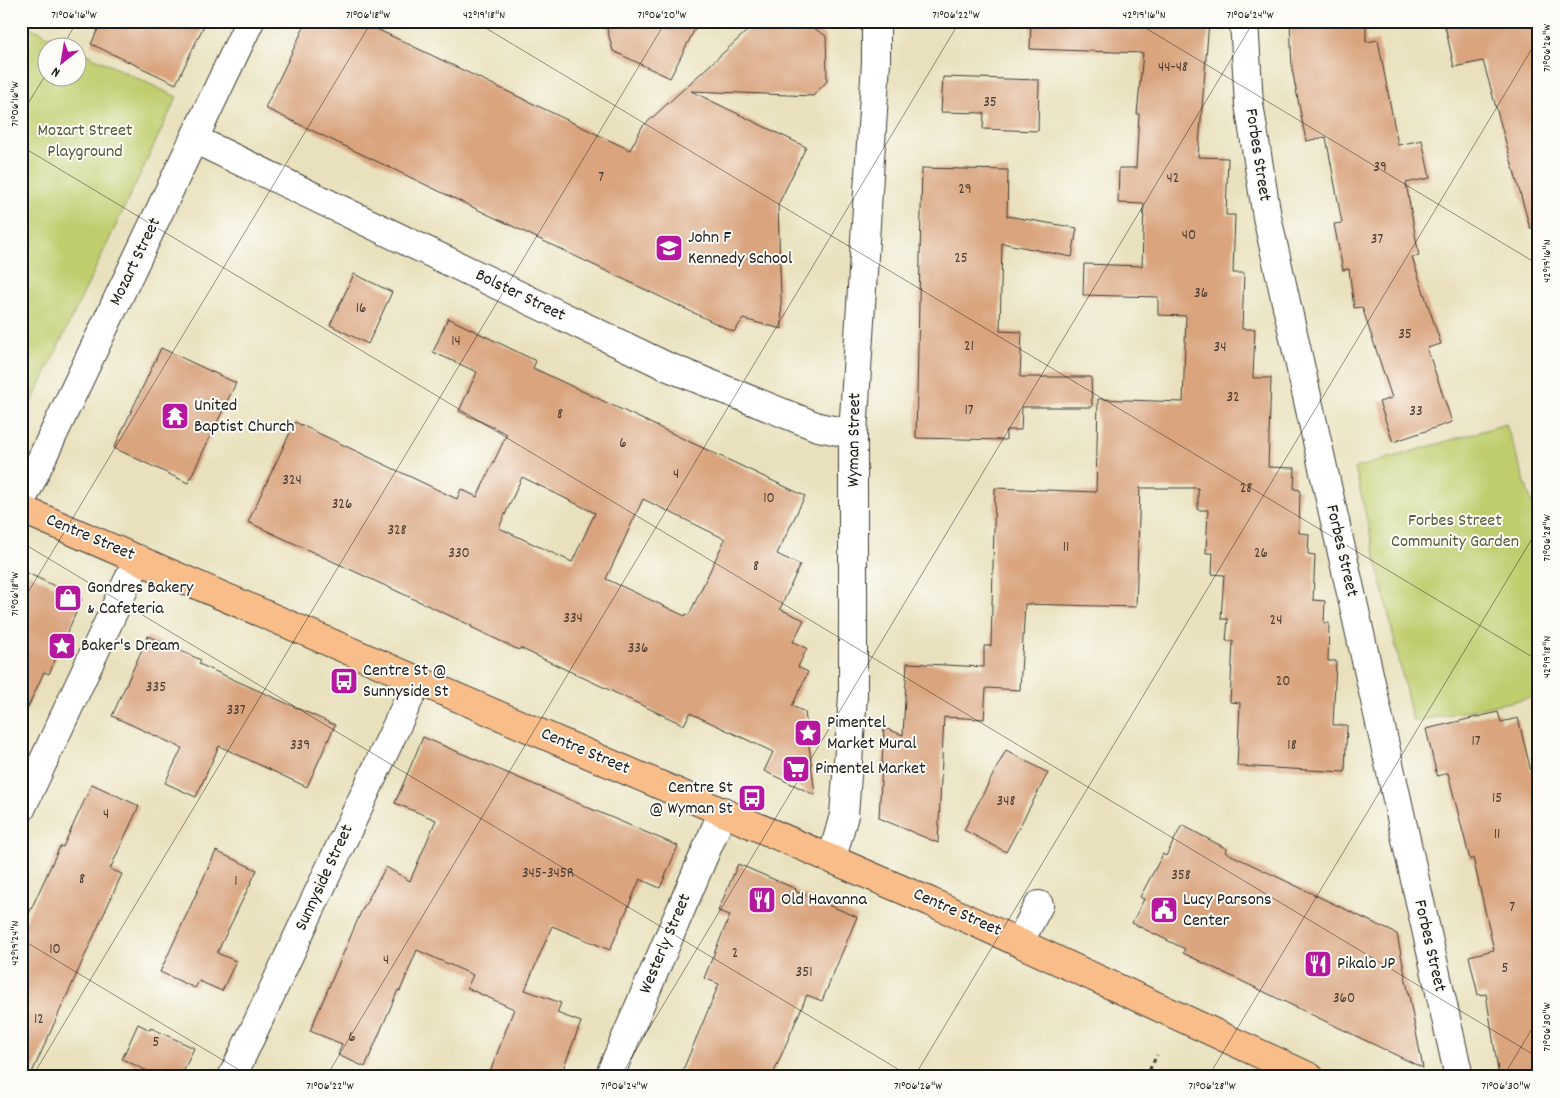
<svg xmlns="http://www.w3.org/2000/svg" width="1560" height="1098" viewBox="0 0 1560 1098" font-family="Dekko,sans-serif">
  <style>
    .green { fill: #c0cd6e; stroke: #6e7445 }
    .building { fill: #d9a47e; fill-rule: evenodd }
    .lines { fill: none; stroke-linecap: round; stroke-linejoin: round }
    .minor-casing { stroke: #3b3a34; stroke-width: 30 }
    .major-casing { stroke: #3b3a34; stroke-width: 30 }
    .path { stroke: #3b3a34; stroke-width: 3; stroke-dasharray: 4 4; stroke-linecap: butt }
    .minor { stroke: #fff; stroke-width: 28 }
    .major { stroke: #f8bd89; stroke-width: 28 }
    .ticks { fill: none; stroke: #1c1c1c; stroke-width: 1; stroke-opacity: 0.45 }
    .labels { text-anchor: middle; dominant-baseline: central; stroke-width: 4; stroke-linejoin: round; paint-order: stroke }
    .number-label { font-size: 15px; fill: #4b3e34 }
    .park-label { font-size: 18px; fill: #555a39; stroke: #fdfcf7 }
    .street-label { font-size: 18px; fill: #1c1c1c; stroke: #fdfcf7 }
    .poi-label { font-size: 18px; fill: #1c1c1c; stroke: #fdfcf7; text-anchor: start }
    .neatline { fill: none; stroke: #1c1c1c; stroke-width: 2 }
    .ticks-label { font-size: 12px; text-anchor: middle; fill: #1c1c1c }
  </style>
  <rect width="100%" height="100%" fill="#fdfcf7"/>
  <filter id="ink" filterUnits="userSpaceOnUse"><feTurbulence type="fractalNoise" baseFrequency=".02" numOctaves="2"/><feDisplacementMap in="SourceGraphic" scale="10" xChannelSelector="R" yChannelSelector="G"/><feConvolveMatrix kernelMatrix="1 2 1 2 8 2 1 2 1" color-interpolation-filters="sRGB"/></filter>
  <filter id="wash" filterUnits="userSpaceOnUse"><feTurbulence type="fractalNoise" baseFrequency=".0096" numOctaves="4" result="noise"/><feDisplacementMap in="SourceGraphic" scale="20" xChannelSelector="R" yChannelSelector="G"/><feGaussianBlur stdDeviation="1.12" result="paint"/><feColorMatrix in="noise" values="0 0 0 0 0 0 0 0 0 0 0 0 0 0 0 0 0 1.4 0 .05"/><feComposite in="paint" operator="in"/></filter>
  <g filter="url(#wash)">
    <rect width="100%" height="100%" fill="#e9e1bd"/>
    <!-- green -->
    <path class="green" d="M21,23L72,47L48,48V78H78V50L177,97L21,425Z
      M1506,424L1539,525V696L1413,722L1355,468Z"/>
    <g id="blocks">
      <!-- building -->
      <path class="building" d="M102,21H206L176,84L91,44Z
        M307,21H360L630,150L642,127L758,21L804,22L826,36L827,81L813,96L691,91L806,147L778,205L782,329L743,319L734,332L265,108Z
        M605,21H699L670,78L613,51Z
        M1031,21H1209L1198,157L1228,158L1226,215H1235L1233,273H1244L1242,329H1255L1253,378H1271L1268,467L1295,468L1294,489L1300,490L1299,533L1309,534L1308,554L1315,555L1313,600L1325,601L1324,623H1329L1328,661H1336L1333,725H1347L1345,772L1237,766L1240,703L1230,702L1233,641H1226L1228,619H1221L1224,575L1212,574L1213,553H1206L1208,510H1198V488H1140L1136,607L1025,604L1020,690L986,688L984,719L944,717L938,843L879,818L884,728L903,735L907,663L984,667V646H991L995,488L1096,492L1098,399L1183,402L1186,316L1158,315V297L1083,295L1084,264L1142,266L1144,204L1118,203L1119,168H1136L1139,114H1137L1143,53L1030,49Z
        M1290,21H1366V42L1378,40L1398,145L1422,140L1430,178L1406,183L1419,256L1412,257L1441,344L1427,348L1452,422L1393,442L1379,402L1392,398L1362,307L1354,308L1349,269L1343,270L1334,224L1342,223L1326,137L1306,141L1292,69Z
        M1444,21H1539V227L1530,228L1483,61L1454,67Z
        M943,77L1039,80L1038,131L983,129L984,113L941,112Z
        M922,168L1008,170L1007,216L1077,228L1072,257L1002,243L1000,331L1022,332L1020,377H1091L1092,407H1022L1021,430H1006V440L916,438Z
        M354,274L392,292L368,344L330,325Z
        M448,318L536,361L533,368L805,496L777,554L800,565L780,609L804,620L793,642L807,648L798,667L808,672L792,706L805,712L815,795L764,771L773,752L690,713L684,725L520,648L519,650L471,627L472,626L248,522L295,422L457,499L461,489L477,497L507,434L459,411L477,372L433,352ZM522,477L595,513L572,562L499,528ZM643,499L725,539L689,615L686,614L685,616L606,579Z
        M161,348L236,383L188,483L114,448Z
        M21,570L82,599L49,674L44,672L21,722Z
        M148,636L201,660L199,664L335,725L307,787L219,746L196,797L165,783L182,748L112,716Z
        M1498,712L1501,722L1518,718L1531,771L1539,769V1077H1499L1486,994L1478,995L1469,956L1494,950L1473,858L1470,860L1448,773L1437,776L1426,729Z
        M423,737L678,846L660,888L640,879L610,950L552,926L525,990L561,1003L557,1013L581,1022L560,1077H488L514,1009L467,988L473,975L417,950L400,991L398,990L365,1067L338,1055L342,1044L310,1031L361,912L386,867L410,881L436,820L395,803Z
        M1006,750L1048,773L1006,852L964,830Z
        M92,784L139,806L110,869L122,874L30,1077H21V931L60,846L63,847Z
        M1182,825L1227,849L1225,852L1397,934L1423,1068L1183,953L1185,949L1132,923L1144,899L1140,897L1163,854L1166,856Z
        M216,851L257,870L217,953L236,961L222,991L199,981L195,988L160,972Z
        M738,864L796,889L795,891L857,917L822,1001L807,995L772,1077H680L719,984L704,978L730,915L718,911Z
        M138,1024L150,1030L151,1028L194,1048L181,1077H160L122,1059Z"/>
    </g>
  </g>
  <g filter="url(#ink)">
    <use href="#blocks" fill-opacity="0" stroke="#3b3a34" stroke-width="1"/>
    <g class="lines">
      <defs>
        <path id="minor" d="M1244,21L1249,104L1267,217L1459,1077
          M194,139L666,366L818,427L853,434
          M21,502L250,21
          M21,809L138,559
          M832,858L844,815L853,696V434L876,62V21
          M1020,941L1039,905
          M232,1077L418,680
          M609,1077L723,811"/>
        <path id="major" d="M21,509L931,902L1310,1077"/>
      </defs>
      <!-- minor casing -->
      <use href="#minor" class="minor-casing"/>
      <!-- major casing -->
      <use href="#major" class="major-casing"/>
      <!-- path -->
      <path class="path" d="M1146,1077L1157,1055"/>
      <!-- minor -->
      <use href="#minor" class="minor"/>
      <!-- major -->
      <use href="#major" class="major"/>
    </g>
  </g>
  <!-- ticks -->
  <path class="ticks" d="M474,21L1539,661M1134,21L1539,265M62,48L77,21M21,115L48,71M21,146L1539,1058M21,542L911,1077M21,604L372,21M21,939L251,1077M32,1077L666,21M326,1077L960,21M620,1077L1254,21M914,1077L1539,37M1208,1077L1539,527M1503,1077L1539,1017"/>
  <!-- icons -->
  <defs>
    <symbol id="school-square" viewBox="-11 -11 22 22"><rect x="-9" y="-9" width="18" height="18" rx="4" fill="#b5179e" stroke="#fdfcf7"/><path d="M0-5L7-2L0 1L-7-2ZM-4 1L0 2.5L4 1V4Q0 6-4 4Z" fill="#fff"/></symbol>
    <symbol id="temple-square" viewBox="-11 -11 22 22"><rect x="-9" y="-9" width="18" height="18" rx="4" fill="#b5179e" stroke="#fdfcf7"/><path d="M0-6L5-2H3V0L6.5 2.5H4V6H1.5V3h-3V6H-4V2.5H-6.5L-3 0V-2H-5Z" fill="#fff"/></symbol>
    <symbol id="shop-square" viewBox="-11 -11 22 22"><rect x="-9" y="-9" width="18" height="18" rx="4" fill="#b5179e" stroke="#fdfcf7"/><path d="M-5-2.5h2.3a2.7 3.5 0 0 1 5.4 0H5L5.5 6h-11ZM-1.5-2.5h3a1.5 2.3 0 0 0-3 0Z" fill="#fff"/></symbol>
    <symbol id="sight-square" viewBox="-11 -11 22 22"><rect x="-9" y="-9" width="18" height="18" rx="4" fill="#b5179e" stroke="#fdfcf7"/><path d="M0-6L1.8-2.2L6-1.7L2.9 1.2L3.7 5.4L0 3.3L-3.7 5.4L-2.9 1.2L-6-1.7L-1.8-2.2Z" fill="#fff"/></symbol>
    <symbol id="bus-square" viewBox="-11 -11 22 22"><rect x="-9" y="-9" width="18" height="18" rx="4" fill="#b5179e" stroke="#fdfcf7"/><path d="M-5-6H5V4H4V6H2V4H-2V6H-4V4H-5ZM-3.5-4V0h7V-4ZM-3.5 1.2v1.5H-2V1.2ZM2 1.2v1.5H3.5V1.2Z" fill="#fff"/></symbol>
    <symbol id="supermarket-square" viewBox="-11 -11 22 22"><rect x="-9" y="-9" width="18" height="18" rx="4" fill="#b5179e" stroke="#fdfcf7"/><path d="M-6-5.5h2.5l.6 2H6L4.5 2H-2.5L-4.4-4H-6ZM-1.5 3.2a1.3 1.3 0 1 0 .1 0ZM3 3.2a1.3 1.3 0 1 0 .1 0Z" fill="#fff"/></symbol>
    <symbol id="restaurant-square" viewBox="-11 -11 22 22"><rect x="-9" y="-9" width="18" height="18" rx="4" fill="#b5179e" stroke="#fdfcf7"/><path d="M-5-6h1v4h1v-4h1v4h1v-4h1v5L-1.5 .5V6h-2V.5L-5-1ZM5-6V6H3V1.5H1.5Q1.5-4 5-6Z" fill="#fff"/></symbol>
    <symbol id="civic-square" viewBox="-11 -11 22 22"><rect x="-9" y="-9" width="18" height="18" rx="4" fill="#b5179e" stroke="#fdfcf7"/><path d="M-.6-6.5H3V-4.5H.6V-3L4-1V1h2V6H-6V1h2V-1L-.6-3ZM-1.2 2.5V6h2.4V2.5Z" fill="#fff"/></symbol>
  </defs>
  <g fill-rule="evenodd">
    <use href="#school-square" x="653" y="232" width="32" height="32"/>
    <use href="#temple-square" x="159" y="400" width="32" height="32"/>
    <use href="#shop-square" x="52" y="582" width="32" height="32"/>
    <use href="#sight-square" x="46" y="630" width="32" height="32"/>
    <use href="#bus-square" x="328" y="665" width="32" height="32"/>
    <use href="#sight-square" x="792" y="717" width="32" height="32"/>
    <use href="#supermarket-square" x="780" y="753" width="32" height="32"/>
    <use href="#bus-square" x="736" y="782" width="32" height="32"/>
    <use href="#restaurant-square" x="746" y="884" width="32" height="32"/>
    <use href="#civic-square" x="1148" y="894" width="32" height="32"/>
    <use href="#restaurant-square" x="1302" y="948" width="32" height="32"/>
  </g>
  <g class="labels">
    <!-- number labels -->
    <g class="number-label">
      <text x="1173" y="68">44-48</text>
      <text x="990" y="103">35</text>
      <text x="1380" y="168">39</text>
      <text x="601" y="178">7</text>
      <text x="1173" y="179">42</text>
      <text x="965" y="190">29</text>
      <text x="1189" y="236">40</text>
      <text x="1377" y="240">37</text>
      <text x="961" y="259">25</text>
      <text x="1201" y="294">36</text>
      <text x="361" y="309">16</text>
      <text x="1405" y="335">35</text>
      <text x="456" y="342">14</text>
      <text x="969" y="347">21</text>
      <text x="1220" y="348">34</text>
      <text x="1233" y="398">32</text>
      <text x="969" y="411">17</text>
      <text x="1416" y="412">33</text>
      <text x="560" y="415">8</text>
      <text x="623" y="444">6</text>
      <text x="676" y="475">4</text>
      <text x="292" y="481">324</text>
      <text x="1246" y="489">28</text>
      <text x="769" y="499">10</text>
      <text x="342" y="505">326</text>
      <text x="397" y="531">328</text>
      <text x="1066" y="548">11</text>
      <text x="459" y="554">330</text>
      <text x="1261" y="554">26</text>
      <text x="756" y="567">8</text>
      <text x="573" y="619">334</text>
      <text x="1276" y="621">24</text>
      <text x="638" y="649">336</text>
      <text x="1283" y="682">20</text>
      <text x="156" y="688">335</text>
      <text x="236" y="711">337</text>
      <text x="1476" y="742">17</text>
      <text x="300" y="746">339</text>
      <text x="1292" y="746">18</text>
      <text x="1497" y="799">15</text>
      <text x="1006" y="802">348</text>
      <text x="106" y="815">4</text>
      <text x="1497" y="835">11</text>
      <text x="548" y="874">345-345R</text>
      <text x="1181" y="876">358</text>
      <text x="82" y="880">8</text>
      <text x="236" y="882">1</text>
      <text x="1512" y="908">7</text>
      <text x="55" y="950">10</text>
      <text x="735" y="954">2</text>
      <text x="386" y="961">4</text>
      <text x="1505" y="969">5</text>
      <text x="804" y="973">351</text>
      <text x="1344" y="999">360</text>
      <text x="39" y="1020">12</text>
      <text x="352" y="1038">6</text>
      <text x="156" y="1043">5</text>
    </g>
    <!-- park labels -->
    <g class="park-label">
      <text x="85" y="131">Mozart Street<tspan x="85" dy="21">Playground</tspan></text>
      <text x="1455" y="521">Forbes Street<tspan x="1455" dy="21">Community Garden</tspan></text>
    </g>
    <!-- street labels -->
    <g class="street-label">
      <text transform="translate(1257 155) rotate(81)">Forbes Street</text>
      <text transform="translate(136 262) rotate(-64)">Mozart Street</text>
      <text transform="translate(520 296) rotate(26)">Bolster Street</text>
      <text transform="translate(855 440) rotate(-89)">Wyman Street</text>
      <text transform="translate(90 538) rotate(23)">Centre Street</text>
      <text transform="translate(1341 551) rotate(77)">Forbes Street</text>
      <text transform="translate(585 752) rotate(23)">Centre Street</text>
      <text transform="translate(325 878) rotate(-65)">Sunnyside Street</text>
      <text transform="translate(957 913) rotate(24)">Centre Street</text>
      <text transform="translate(666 944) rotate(-67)">Westerly Street</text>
      <text transform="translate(1429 946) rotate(77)">Forbes Street</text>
    </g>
    <!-- poi labels -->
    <g class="poi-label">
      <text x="688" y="238">John F<tspan x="688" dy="21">Kennedy School</tspan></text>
      <text x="194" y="406">United<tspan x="194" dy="21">Baptist Church</tspan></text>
      <text x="87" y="588">Gondres Bakery<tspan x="87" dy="21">&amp; Cafeteria</tspan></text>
      <text x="81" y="646">Baker's Dream</text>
      <text x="363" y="671">Centre St @<tspan x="363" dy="21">Sunnyside St</tspan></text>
      <text x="827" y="723">Pimentel<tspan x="827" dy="21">Market Mural</tspan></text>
      <text x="815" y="769">Pimentel Market</text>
      <text x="733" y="788" text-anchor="end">Centre St<tspan x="733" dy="21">@ Wyman St</tspan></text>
      <text x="781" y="900">Old Havanna</text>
      <text x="1183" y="900">Lucy Parsons<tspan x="1183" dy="21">Center</tspan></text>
      <text x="1337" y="964">Pikalo JP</text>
    </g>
  </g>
  <!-- margin -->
  <rect width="1560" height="1098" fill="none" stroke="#fdfcf7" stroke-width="55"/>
  <!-- north arrow -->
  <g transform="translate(62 62) rotate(211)"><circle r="24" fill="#fdfcf7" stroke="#a3a29f"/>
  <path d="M0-4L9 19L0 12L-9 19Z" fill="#b5179e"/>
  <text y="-8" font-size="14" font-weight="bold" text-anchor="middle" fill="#1c1c1c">N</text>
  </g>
  <rect x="28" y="28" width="1504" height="1042" class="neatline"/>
  <g class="ticks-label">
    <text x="74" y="18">71°06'16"W</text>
    <text x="368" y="18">71°06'18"W</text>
    <text x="484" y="18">42°19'18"N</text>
    <text x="662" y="18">71°06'20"W</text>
    <text x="956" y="18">71°06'22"W</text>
    <text x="1144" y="18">42°19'16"N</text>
    <text x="1250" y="18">71°06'24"W</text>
    <text transform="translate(1546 48) rotate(-90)" y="4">71°06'26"W</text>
    <text transform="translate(14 104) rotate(-90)" y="4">71°06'16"W</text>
    <text transform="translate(1546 261) rotate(-90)" y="4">42°19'16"N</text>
    <text transform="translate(1546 538) rotate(-90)" y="4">71°06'28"W</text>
    <text transform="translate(14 594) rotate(-90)" y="4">71°06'18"W</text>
    <text transform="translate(1546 657) rotate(-90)" y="4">42°19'18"N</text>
    <text transform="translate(14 943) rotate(-90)" y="4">42°19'24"N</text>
    <text transform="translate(1546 1027) rotate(-90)" y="4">71°06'30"W</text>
    <text x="330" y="1089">71°06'22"W</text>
    <text x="624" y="1089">71°06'24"W</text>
    <text x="918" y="1089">71°06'26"W</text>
    <text x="1212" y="1089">71°06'28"W</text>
    <text x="1506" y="1089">71°06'30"W</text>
  </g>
</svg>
